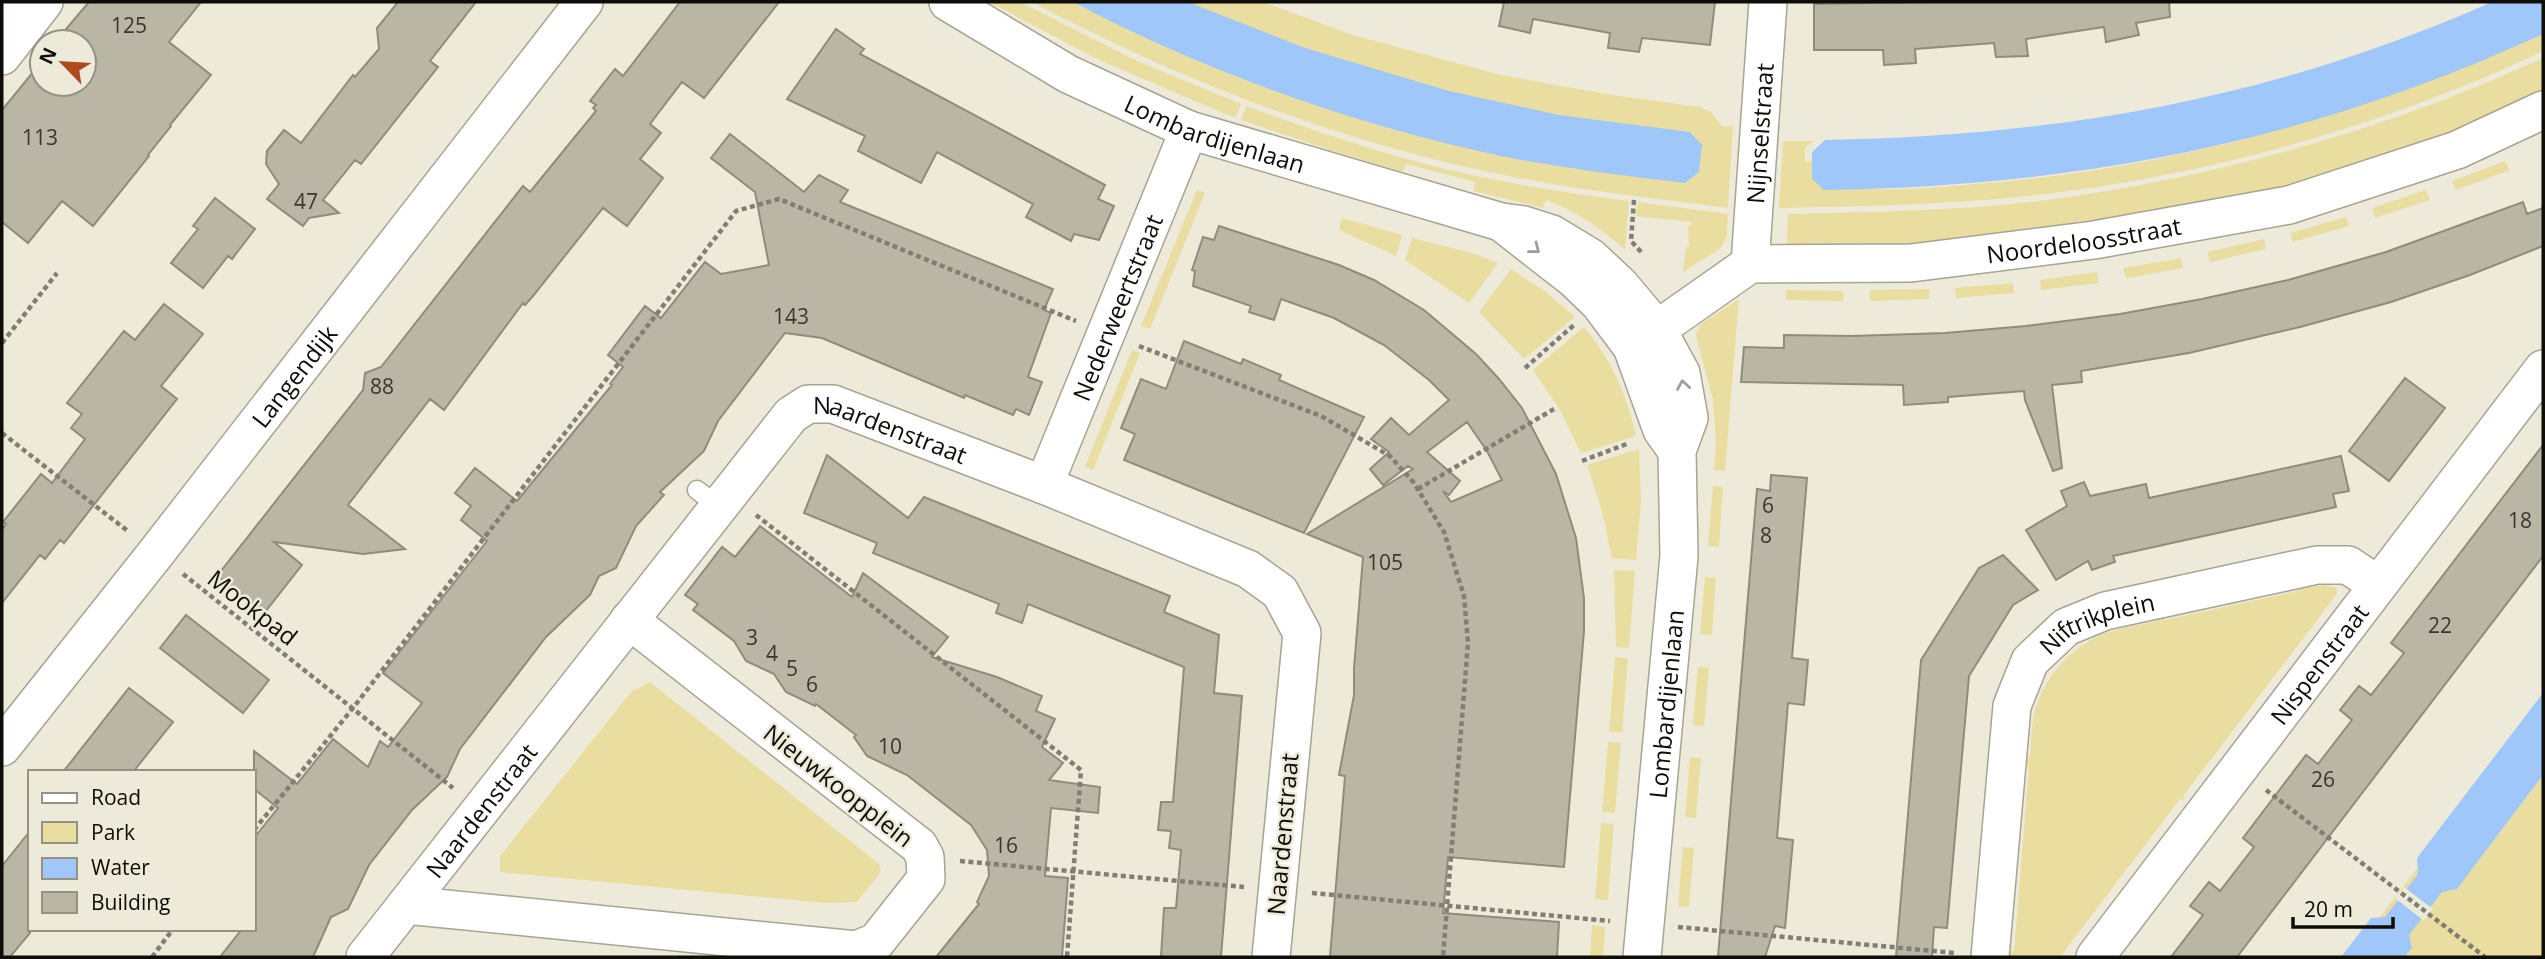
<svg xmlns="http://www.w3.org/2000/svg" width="2545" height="959" viewBox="0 0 2545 959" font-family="'Open Sans',sans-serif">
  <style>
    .green { fill: #eadda0 }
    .water { fill: #9fc7fa }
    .pier { fill: #eeead9 }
    .building { fill: #bab6a6; stroke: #8f8c7d; stroke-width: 2; fill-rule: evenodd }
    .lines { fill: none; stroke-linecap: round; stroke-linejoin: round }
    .lane-casing { stroke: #a7a494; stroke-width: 21 }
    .street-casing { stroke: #a7a494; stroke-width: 40 }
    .path { stroke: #817f73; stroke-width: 4.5; stroke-dasharray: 5 3.5; stroke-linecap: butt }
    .lane { stroke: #fff; stroke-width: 18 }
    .street { stroke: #fff; stroke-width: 37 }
    .oneway { stroke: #9f9e9c }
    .labels { text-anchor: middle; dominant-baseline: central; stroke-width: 5; stroke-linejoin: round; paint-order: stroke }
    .number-label { font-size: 21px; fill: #39372f }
    .street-label { font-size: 24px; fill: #0e0d07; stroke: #eeead9 }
  </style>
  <rect width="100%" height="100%" fill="#eeead9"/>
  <!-- green -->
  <path class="green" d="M989,2H1020L1135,60L1241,104L1235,118L1099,60Z
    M1032,2H1073L1162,45L1250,81L1303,101L1429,138L1502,156L1651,179L1699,172L1700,148L1689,132C1635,126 1580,120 1526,109C1410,87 1296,49 1188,2H1263L1353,35L1501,75L1612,95L1700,107L1711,112L1723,127L1733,125L1728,208C1657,199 1584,191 1513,177C1345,144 1183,82 1032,2Z
    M2543,34V51C2387,125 2216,173 2045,194C1957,205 1868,206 1779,208L1783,141H1814L1805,148V162L1812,161L1814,155V176C1835,180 1859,189 1881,189C1920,190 1959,185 1998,182C2188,165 2369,111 2543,34Z
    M2543,58V97L2504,115L2338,174L2208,208L1922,246L1787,247L1788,214C1874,212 1961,211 2047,200C2218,177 2386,130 2543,58Z
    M1246,106C1319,133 1394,158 1471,175C1523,186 1575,194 1629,201L1625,250C1601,228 1577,212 1546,200L1543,208L1474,191L1475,182L1406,164L1403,172L1330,150L1241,120Z
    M2505,161L2510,170L2456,190L2452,181Z
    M1197,190L1205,193L1150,329L1141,326Z
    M2426,190L2430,200L2375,218L2372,208Z
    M1638,202L1728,214L1727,235L1721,248L1683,272L1686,247H1689L1688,226H1691V222L1636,216Z
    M2346,217L2349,226L2293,242L2290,233Z
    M1342,218L1402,235L1396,256L1339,230Z
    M1412,238L1472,253L1498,263L1469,303L1405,260Z
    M2264,239L2266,249L2210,262L2207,252Z
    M2181,258L2183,268L2126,278L2123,268Z
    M1511,269L1545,291L1575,317L1524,359L1479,312Z
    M2097,272L2099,283L2041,290L2040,280Z
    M2013,283L2014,293L1956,298L1955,288Z
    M1929,289V299L1870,301V290Z
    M1786,290L1843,291V301L1786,300Z
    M1739,299L1725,471L1714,470L1716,445L1713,400L1696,335L1701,324Z
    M1584,327C1611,359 1627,395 1636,436L1581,453L1560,410L1533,370Z
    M1132,350L1140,353L1093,470L1085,467Z
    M1639,449L1641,502L1636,560L1612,558L1602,511L1587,465Z
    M1713,486L1723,487L1719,547L1708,546Z
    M1614,570L1635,571L1629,648L1616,647Z
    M1705,577L1716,578L1712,635L1700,634Z
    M2312,583L2313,587L2325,585L2336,588L2337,594L2183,796L2185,798L2184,801L2180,799L2060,957H2009L2010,951H2014L2029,767L2025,766L2026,758H2030C2031,745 2031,732 2033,720C2039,682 2069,648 2103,634C2120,628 2139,625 2156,621V618L2164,616L2165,620L2297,591L2296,587Z
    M1615,657L1628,658L1622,733L1609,731Z
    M1698,667L1709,668L1704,726L1693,725Z
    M650,682L879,864L881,872L857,902L825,903L500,872V856L631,692Z
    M2543,705V957H2349Z
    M1608,742L1621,743L1615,813L1602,812Z
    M1690,757L1701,758L1696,818L1685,817Z
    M1601,823L1614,824L1608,900L1595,899Z
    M1683,847L1694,848L1689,907L1678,906Z
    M1592,925L1605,927L1603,957H1590Z"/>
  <!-- water -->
  <path class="water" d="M1073,2H1188L1305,48L1449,91L1559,115L1690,132L1702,145L1699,172L1685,183C1624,176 1562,168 1501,156C1354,125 1204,71 1073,2Z
    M2492,2H2543V34C2307,142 2083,186 1824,190L1812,179V152L1825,140C2061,136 2275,98 2492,2Z
    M2543,693V775L2457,889L2442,892L2409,935L2412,948L2404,957H2341L2371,918L2385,917L2418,874L2417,858Z"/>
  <!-- pier -->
  <path class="pier" d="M2404,887L2433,909L2424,921L2395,898Z"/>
  <!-- building -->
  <path class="building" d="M89,2H201L169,42L211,75L170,125L171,126L148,155L149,156L93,226L62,201L28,243L2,222V110L42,61V84H84V42H55Z
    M398,2H476L430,61L438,67L361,164L355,160L323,200L339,213L309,218L303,226L267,199L279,184L266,164L267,151L284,130L301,143L353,75L355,77L379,49L377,28Z
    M680,2H779L704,98L682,82L650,124L661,133L640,159L663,178L627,226L603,208L533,296L525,305L523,303L444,410L430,399L348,505L405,549L363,554L274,542L302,565L265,612L217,576L363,390L365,373L381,367L523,186L530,192L596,111L593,108L596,105L590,101L615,69L623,76Z
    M1504,2H1715L1710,45L1642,38L1639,52L1608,48L1610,33L1533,19L1530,33L1499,26Z
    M1924,2H2169L2170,17L2136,23L2139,35L2106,42L2104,27L2026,39L2028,56L1996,57L1994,43L1915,49L1916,63L1884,65L1883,50H1814V4Z
    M836,29L864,49L860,54L1105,185L1098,199L1114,206L1099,240L1074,234L1071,241L1026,217L1033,204L937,152L921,183L858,151L865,136L787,99Z
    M730,134L804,192L819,175L848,190L840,202L1053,289L1044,310L1051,313L1028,377L1042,382L1029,415L1016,409L1013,415L965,395L964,398L822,338L785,333L718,421L704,451L660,492L664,495L636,526L616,568L599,576L590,595L546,637L460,749L447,777L412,810L369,865L348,909L331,917L313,957H220L242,929H254V838L278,808L254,789V751L297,784L333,739L368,767L380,741L388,747L422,703L383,673L487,541L461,520L471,506L455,493L475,468L517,501L612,385L610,384L623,367L608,355L645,306L661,318L705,262L721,274L769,265L755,192L711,158Z
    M215,198L255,229L232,259L228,256L203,288L171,263L198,229L193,226Z
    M2523,202L2527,214L2543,208V246L2470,275L2391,302L2300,327L2189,353L2081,371L2082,382L2052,385L2062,468L2053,471L2025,400L2024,391L1948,397V402L1904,405L1903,385L1741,382L1744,347L1784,348V335L1852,336L1945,333L2026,326L2120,314L2202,299L2288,280L2386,252Z
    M1219,226L1339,265L1374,280L1424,310L1476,354L1499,379L1522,408L1556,474L1576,538L1584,598V631L1564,867L1448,857L1443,913L1559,922L1557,957H1330L1345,776L1339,775L1354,695V668L1363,557L1307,534L1413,469L1408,466L1383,485L1370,469L1389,452L1371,439L1391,418L1409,435L1449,400L1429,380L1384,345L1334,318L1281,299L1274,320L1249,312L1251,306L1193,286L1195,271L1192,270L1203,237L1214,240ZM1467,422L1487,451L1502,480L1451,502L1443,491L1449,495L1460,481L1427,452Z
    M164,304L203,334L161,386L177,399L64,543L60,540L45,559L40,555L2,603V530L6,524L3,522L41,474L52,483L85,439L71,428L82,414L67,403L124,331L135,340Z
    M1184,341L1241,364L1243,359L1281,375L1279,380L1364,417L1304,533L1124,460L1135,434L1121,428L1141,379L1166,389Z
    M2405,378L2445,408L2389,481L2349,451Z
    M2543,445V556L2237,957H2171L2203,915L2190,906L2209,882L2220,891L2254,847L2243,838L2306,755L2318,764L2352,720L2340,710L2359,686L2371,695L2404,653L2391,643Z
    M827,455L908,518L924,497L1170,596L1164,612L1219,635L1214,693L1242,696L1221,957H1161L1164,908H1176L1181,850L1169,848L1171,831L1158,830L1161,802H1173L1184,667L1028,604L1022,623L996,613L999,604L873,553L877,543L804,513Z
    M2341,456L2349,491L2333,494L2336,507L2113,556L2115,562L2092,570L2088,561L2056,580L2026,530L2067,506L2061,491L2084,482L2090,496L2146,484L2149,498Z
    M1771,475L1807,478L1792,658L1808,660L1804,705L1788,703L1777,838L1793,840L1785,928L1775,926L1765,957H1718L1757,489L1770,491Z
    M760,526L852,597L863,573L948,637L932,657L997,677L1042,696L1036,711L1055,719L1042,747L1063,763L1049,780L1100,787L1098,813L1051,808L1045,876L1068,878L1062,957H936L979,904L977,902L989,876L987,850L971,825L907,775L867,756L854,737L856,735L816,704L815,706L786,692L774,674L746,661L734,641L693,610L698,604L685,595L722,547L735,557Z
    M2003,555L2038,590L2013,605L1969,676L1947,928L1934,927L1932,957H1896L1921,660L1979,568Z
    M186,615L269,680L243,713L160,648Z
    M129,688L173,722L133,772H63Z
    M30,831V933L10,957H2V866Z"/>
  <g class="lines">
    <defs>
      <path id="lane" d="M697,490L718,506"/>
      <g id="street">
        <path id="s1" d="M948,2L1068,74L1189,130L1501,222"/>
        <path d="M2,5L27,24"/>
        <path d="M2,56L44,2"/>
        <path id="s2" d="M1750,264L1768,2"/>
        <path id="s3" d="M1639,342L1750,264L1911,263L2094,240L2289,205L2457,150L2543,110"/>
        <path id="s4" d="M1044,485L1189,130"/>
        <path id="s5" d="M2,747L156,553L584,2"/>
        <path d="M406,905L856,950L876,942L926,879L925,857L919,846L629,620"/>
        <path id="s6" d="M365,957L791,415L808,404H833L1044,485L1248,569L1280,592L1302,633L1271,957"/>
        <path id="s7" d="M1642,957L1679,556L1677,451L1689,418L1681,373L1657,329L1620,285L1590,257L1552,234L1524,225L1501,222L1574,279L1599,303L1632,347L1662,430L1677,451"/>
        <path id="s8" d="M1990,957L2012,706L2030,661L2066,627L2105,611L2317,565H2348L2378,585"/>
        <path id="s9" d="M2095,957L2543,369"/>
      </g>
    </defs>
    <!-- lane casing -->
    <use href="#lane" class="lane-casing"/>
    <!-- street casing -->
    <use href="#street" class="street-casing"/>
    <!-- path -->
    <path class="path" d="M1634,200L1631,241L1643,254
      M2,343L57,273
      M1139,346L1321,416L1390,456L1414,483L1444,532L1464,596L1468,643L1443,957
      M1525,368L1574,325
      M2,433L129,532
      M1582,461L1629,443
      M1418,489L1554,409
      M756,515L1081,770L1067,957
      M183,574L453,788
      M2266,790L2485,957
      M254,830L353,708L736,211L779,199L1076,321
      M960,861L1244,887
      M1312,893L1610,921
      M1678,927L1955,953
      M152,957L173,929"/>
    <!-- lane -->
    <use href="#lane" class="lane"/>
    <!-- street -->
    <use href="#street" class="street"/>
  </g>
  <!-- one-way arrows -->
  <defs><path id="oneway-chevron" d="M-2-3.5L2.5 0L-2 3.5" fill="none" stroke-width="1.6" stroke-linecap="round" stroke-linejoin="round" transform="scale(1.75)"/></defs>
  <g class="oneway">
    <use href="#oneway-chevron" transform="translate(1535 249) rotate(38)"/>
    <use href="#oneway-chevron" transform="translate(1683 385) rotate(-99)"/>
  </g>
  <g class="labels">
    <!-- number labels -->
    <g class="number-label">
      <text x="129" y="25">125</text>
      <text x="40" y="137">113</text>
      <text x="306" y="201">47</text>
      <text x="791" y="316">143</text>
      <text x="382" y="386">88</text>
      <text x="1768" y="505">6</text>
      <text x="2520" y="520">18</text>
      <text x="1766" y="535">8</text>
      <text x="1385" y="562">105</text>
      <text x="2440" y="625">22</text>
      <text x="752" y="637">3</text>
      <text x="772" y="653">4</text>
      <text x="792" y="668">5</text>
      <text x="812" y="684">6</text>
      <text x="890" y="746">10</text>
      <text x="2323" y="779">26</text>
      <text x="1006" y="845">16</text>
    </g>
    <!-- street labels -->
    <g class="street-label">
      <text stroke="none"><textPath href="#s1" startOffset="299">Lombardijenlaan</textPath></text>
      <text stroke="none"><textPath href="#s2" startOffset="131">Nijnselstraat</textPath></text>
      <text stroke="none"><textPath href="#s3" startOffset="471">Noordeloosstraat</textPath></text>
      <text stroke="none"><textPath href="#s4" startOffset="192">Nederweertstraat</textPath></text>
      <text stroke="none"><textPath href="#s5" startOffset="472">Langendijk</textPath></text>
      <text stroke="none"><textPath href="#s6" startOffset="796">Naardenstraat</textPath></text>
      <text transform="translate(253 607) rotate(38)">Mookpad</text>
      <text stroke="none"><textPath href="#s8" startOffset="380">Niftrikplein</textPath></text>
      <text stroke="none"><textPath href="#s9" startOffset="369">Nispenstraat</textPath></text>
      <text stroke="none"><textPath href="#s7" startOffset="254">Lombardijenlaan</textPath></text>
      <text transform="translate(839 785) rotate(38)">Nieuwkoopplein</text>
      <text stroke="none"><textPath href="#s6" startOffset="187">Naardenstraat</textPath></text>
      <text transform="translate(1282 834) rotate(-85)">Naardenstraat</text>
    </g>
  </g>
  <!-- border -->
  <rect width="2545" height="959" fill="none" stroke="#0e0d07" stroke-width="7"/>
  <!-- legend -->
  <rect x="28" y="770" width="228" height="161" fill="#eeead9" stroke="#949285" stroke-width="2"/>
  <rect x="42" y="793" width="35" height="10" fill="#ffffff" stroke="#949285" stroke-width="2"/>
  <text x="91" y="805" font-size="21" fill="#0e0d07">Road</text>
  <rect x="42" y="822" width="35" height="21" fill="#eadda0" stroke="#949285" stroke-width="2"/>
  <text x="91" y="840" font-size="21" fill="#0e0d07">Park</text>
  <rect x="42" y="858" width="35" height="21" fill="#9fc7fa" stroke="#949285" stroke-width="2"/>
  <text x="91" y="875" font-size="21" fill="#0e0d07">Water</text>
  <rect x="42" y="892" width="35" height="21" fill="#bab6a6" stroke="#949285" stroke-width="2"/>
  <text x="91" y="910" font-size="21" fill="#0e0d07">Building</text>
  <!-- north arrow -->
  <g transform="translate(63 63) rotate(295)"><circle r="33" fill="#eeead9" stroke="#949285" stroke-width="2"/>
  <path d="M0-5L12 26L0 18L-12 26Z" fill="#b04a1e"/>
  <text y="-10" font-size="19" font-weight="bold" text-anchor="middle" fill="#0e0d07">N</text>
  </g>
  <!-- scale -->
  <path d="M2293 917v10h100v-10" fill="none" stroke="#0e0d07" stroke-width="3.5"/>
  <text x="2304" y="917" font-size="21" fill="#0e0d07" stroke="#eeead9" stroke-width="5" paint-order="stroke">20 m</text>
</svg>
